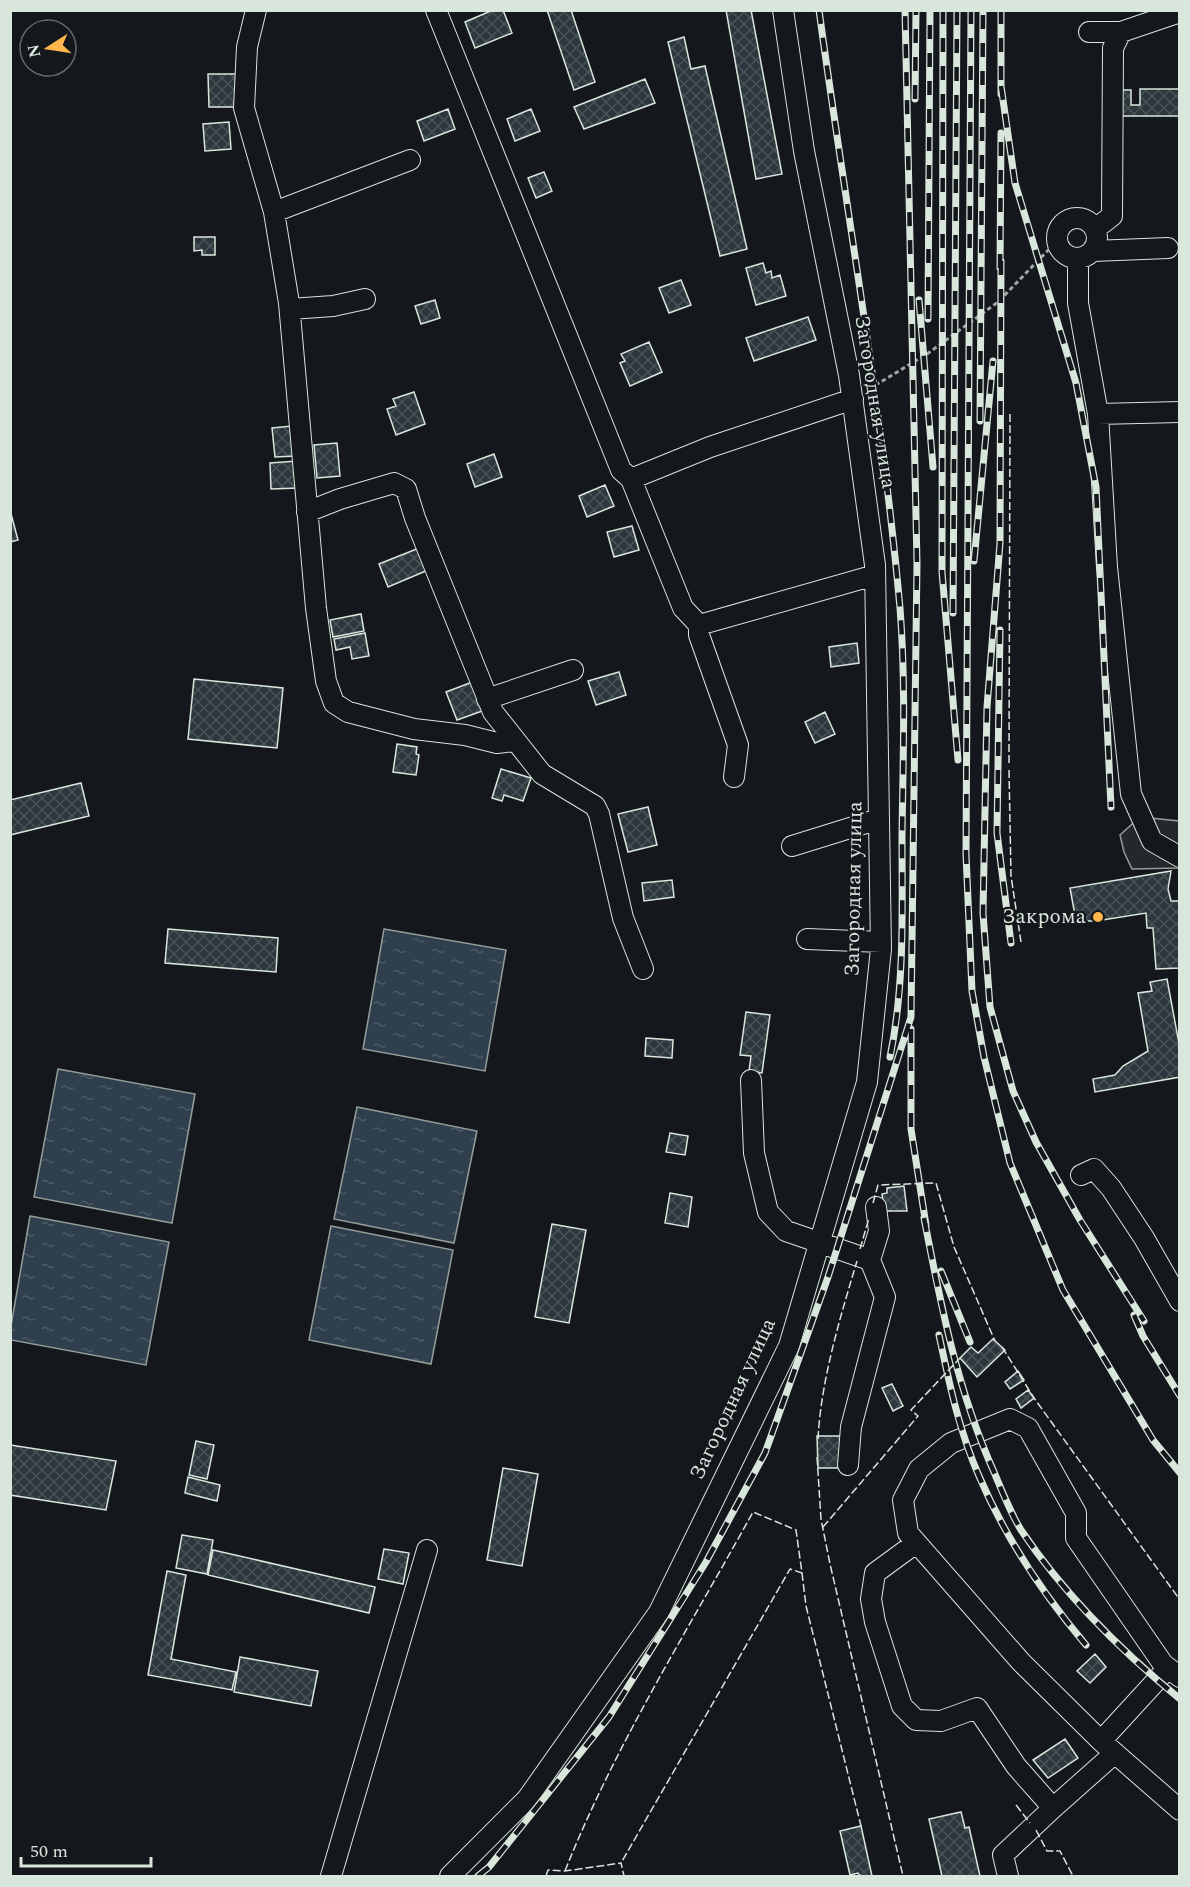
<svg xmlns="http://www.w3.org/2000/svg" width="1190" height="1887" viewBox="0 0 1190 1887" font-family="Spectral,serif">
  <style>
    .parking { fill: #24282b; stroke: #939e99; stroke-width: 1.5 }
    .water { fill: url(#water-ripples); stroke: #939e99; stroke-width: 1.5 }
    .building { fill: url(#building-cross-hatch); stroke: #d8e6dc; stroke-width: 1.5 }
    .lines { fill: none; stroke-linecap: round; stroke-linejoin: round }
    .minor-casing { stroke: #d8e6dc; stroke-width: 22 }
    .path { stroke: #9da8a2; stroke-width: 3; stroke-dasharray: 4.5 3; stroke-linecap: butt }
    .minor { stroke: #14181c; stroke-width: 20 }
    .rail-casing { stroke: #d8e6dc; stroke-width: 7 }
    .rail { stroke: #14181c; stroke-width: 4.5; stroke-dasharray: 14; stroke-linecap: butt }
    .fence { stroke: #d8e6dc; stroke-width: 1.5; stroke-dasharray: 8 3; stroke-linecap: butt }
    .poi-dot { fill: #ffb74d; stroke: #14181c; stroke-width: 2 }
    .labels { text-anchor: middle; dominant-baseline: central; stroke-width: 4.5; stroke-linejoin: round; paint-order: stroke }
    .street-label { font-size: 21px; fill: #d8e6dc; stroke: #14181c }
    .poi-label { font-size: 21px; fill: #d8e6dc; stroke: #14181c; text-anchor: end }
  </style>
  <defs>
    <pattern id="water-ripples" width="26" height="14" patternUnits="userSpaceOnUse" patternTransform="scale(1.5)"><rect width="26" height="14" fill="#2f3f4d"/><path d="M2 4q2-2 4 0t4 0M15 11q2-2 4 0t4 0" fill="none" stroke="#4c5b66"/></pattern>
    <pattern id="building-cross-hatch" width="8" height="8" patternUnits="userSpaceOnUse" patternTransform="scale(1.5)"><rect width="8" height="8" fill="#2c363c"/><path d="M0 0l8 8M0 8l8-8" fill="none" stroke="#4a5358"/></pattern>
  </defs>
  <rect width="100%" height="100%" fill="#14181c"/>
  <!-- parking -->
  <path class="parking" d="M1140,817L1179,821V868L1132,869L1124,852L1120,835Z"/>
  <!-- water -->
  <path class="water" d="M384,929L506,950L485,1071L363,1049Z
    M58,1069L195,1094L172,1223L34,1197Z
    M357,1107L477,1131L454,1243L334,1219Z
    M30,1216L169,1242L146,1365L11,1340V1326Z
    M331,1226L453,1250L431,1364L309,1340Z"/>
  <!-- building -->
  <path class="building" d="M493,10H503L512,33L475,48L465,22Z
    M547,10H571L595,82L574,90Z
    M726,10H751L782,174L756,179Z
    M684,37L691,69L705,66L747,249L720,256L668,42Z
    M208,74H236L237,107H209Z
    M645,79L655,103L584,129L574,107Z
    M1140,89H1180V116H1121V90H1131V105H1140Z
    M448,109L455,129L424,141L417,121Z
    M531,109L540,131L515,141L507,119Z
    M229,122L231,149L205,151L203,124Z
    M544,172L552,191L536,198L528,178Z
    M194,237H215V255H202V250L194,251Z
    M763,263L766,273L771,271L772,278L780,275L786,296L756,305L746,268Z
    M681,280L691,305L669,313L659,288Z
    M435,300L440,318L421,324L415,306Z
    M808,317L816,340L754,361L746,338Z
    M649,342L662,372L630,386L620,363L625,361L621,354Z
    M414,392L425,424L396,435L387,409L396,406L393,399Z
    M292,426L295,456L275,457L272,428Z
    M337,443L340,476L317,478L314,445Z
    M494,454L502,477L475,487L467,464Z
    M297,461L298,488L271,489L270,463Z
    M605,485L614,506L587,517L579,496Z
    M10,510L18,540L10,542Z
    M632,526L639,550L614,557L607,532Z
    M419,548L428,570L388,587L379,564Z
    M361,614L364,631L333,637L330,620Z
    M365,633L369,656L352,659L350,647L336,650L334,639Z
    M857,643L859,663L831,667L829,647Z
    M619,672L626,695L596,705L588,681Z
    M194,679L283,688L277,748L188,739Z
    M475,681L485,710L457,720L446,692Z
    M825,712L835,734L815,743L805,722Z
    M397,744L417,747L416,754L419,755L416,775L393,772Z
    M501,769L531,778L523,801L504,795L502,801L492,798Z
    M81,783L89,816L10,835V800Z
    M648,807L657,845L628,852L618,814Z
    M1171,871L1168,889L1171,901H1180V968L1156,969L1153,928H1147L1146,913L1096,921H1076L1070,888Z
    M672,880L674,897L644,901L642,883Z
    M168,929L278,938L276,972L165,963Z
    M1167,979L1180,1049V1077L1095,1092L1093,1079L1115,1075L1123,1066L1148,1051L1138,993L1152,991L1150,982Z
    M746,1012L770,1015L762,1073L749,1071L751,1056L740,1055Z
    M646,1038L673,1040L672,1058L645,1056Z
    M670,1133L688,1136L685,1155L666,1152Z
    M904,1186L907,1211H884L882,1194L887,1193V1188Z
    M670,1193L692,1197L688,1227L665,1223Z
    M552,1224L586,1230L569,1323L535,1317Z
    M993,1339L1005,1350L977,1377L960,1358L971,1347L978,1353Z
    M1018,1371L1024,1380L1010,1389L1005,1382Z
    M892,1384L903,1406L893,1411L882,1388Z
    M1028,1390L1034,1398L1021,1408L1016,1399Z
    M817,1436H841L840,1468H818Z
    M196,1441L214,1445L207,1479L189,1475Z
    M10,1445L116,1461L106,1510L10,1495Z
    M503,1468L538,1474L522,1566L487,1560Z
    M188,1477L220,1485L217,1501L185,1493Z
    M182,1535L213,1540L207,1574L176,1568Z
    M384,1549L409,1553L403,1584L378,1579Z
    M213,1550L375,1587L369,1613L208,1575Z
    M167,1571L186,1575L171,1659L236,1672L232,1690L148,1675Z
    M1095,1654L1106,1667L1090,1683L1077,1671Z
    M240,1657L318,1671L311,1706L234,1692Z
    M1065,1739L1078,1758L1048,1778L1033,1760Z
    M961,1812L965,1828L969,1827L980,1876H942L929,1819Z
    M861,1826L872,1876H860L858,1873L850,1875L840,1831Z"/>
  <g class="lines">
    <defs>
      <path id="minor" d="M256,10L247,47L244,108L274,212L289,303L316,608L326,681L334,703L348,712L414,729L465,735L497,743L514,741
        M436,10L621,470L631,479L683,608L699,625V635L738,745L734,777
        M1089,32H1121L1180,12
        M274,212L410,160
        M1057 238a20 20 0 1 1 40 0a20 20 0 1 1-40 0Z
        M1095,229L1112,216L1113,48L1121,32
        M1093,251L1168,248
        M1078,258V303L1098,414L1107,567L1131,794L1152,841L1180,857
        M290,309L333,306L365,299
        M1098,414L1180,412
        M631,479L710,447L853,399
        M307,512L340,499L394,483L406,489L415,518L493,712L542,774L595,806L599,814L623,918L643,969
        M699,625L875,575
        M487,699L573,670
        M792,846L879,819
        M807,939L881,942
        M751,1080L754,1153L768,1212L786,1231L870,1260L885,1297L851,1427L848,1465
        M1081,1175L1094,1169L1111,1188L1144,1238L1180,1301
        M870,1260L879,1231L876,1207
        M916,1543L875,1573L871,1599L875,1622L902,1706L916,1720L941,1721L977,1708L1016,1766L1053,1808L1003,1855L1008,1876
        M1180,1677L1163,1664L1076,1538V1513L1028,1428L1010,1419L951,1443L919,1469L903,1500L908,1533L1021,1662L1101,1741L1180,1810
        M1101,1741L1168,1668
        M1053,1808L1115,1753
        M331,1876L427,1550
        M450,1876L527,1799L659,1612L789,1346L867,1082L881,949L875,565L849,375L804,151L783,10"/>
    </defs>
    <!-- minor casing -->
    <use href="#minor" class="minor-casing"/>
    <!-- path -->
    <path class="path" d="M869,389L927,354L998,302L1057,241"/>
    <!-- minor -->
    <use href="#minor" class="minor"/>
    <defs>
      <path id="rail" d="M819,10C846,210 882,408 900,608C906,684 903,760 902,836C902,909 905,985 890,1057
        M943,10L942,572L958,760
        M971,10L966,854L972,991L984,1057L1010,1163L1063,1290L1153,1440L1180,1473
        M1001,10V94
        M1001,86L1015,183L1076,383L1096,487L1111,807
        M915,99L916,10
        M1001,261L1000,543L987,707L983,913L990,1007L1013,1091L1036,1142L1080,1220L1144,1321
        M1000,268L1001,133
        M919,300L933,467
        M928,319L930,10
        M980,421L983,10
        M974,561L993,361
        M953,613L957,10
        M1000,630L997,833L1011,943
        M911,1029V1129L926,1225
        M924,1218C941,1306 957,1389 994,1472C1002,1491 1010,1512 1021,1530C1064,1594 1120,1650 1180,1699
        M941,1271L970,1342
        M1134,1315L1143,1336L1180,1396
        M939,1335C949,1382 959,1431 979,1476C1005,1537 1043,1594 1086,1645
        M478,1876L489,1867L609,1717L706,1562L765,1453L828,1277L911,1017L917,563L905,10"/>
    </defs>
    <!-- rail casing -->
    <use href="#rail" class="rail-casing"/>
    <!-- rail -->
    <use href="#rail" class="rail"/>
    <!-- fence -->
    <path class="fence" d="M1009,763L1010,414
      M1009,770L1011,876L1021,942
      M873,1203L878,1185L936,1183L954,1247L995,1341
      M860,1249L869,1218
      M1002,1347L1034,1398L1180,1600
      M818,1439C821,1380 840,1318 857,1261
      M817,1457L821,1519L830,1564L903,1876
      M823,1527L918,1416L911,1410L960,1358
      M802,1573L806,1606L861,1826
      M1016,1805L1030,1823
      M1036,1830L1047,1851H1060L1073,1876
      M565,1871C615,1745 688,1630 753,1512L796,1530L802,1573L790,1569L621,1863
      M546,1876L548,1870L565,1871L621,1863L624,1876"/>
  </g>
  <!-- markers -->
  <circle class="poi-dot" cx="1098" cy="917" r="6"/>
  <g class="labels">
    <!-- street labels -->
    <g class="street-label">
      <text transform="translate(875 402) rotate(81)">Загородная улица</text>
      <text transform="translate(854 889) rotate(-89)">Загородная улица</text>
      <text transform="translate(733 1399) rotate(-65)">Загородная улица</text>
    </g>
    <!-- poi labels -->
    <g class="poi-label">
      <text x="1086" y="917">Закрома</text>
    </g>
  </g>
  <!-- border -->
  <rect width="1190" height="1887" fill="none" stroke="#d8e6dc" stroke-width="24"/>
  <!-- north arrow -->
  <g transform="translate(48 48) rotate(258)"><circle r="28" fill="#14181c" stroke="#626a69" stroke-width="1.5"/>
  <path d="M0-4.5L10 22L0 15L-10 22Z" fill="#ffb74d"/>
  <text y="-9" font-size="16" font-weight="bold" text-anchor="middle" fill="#d8e6dc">N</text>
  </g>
  <!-- scale -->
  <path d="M21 1857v9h130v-9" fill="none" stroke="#d8e6dc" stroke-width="3"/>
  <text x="30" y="1857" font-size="18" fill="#d8e6dc" stroke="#14181c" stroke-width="4.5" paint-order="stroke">50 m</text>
</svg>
